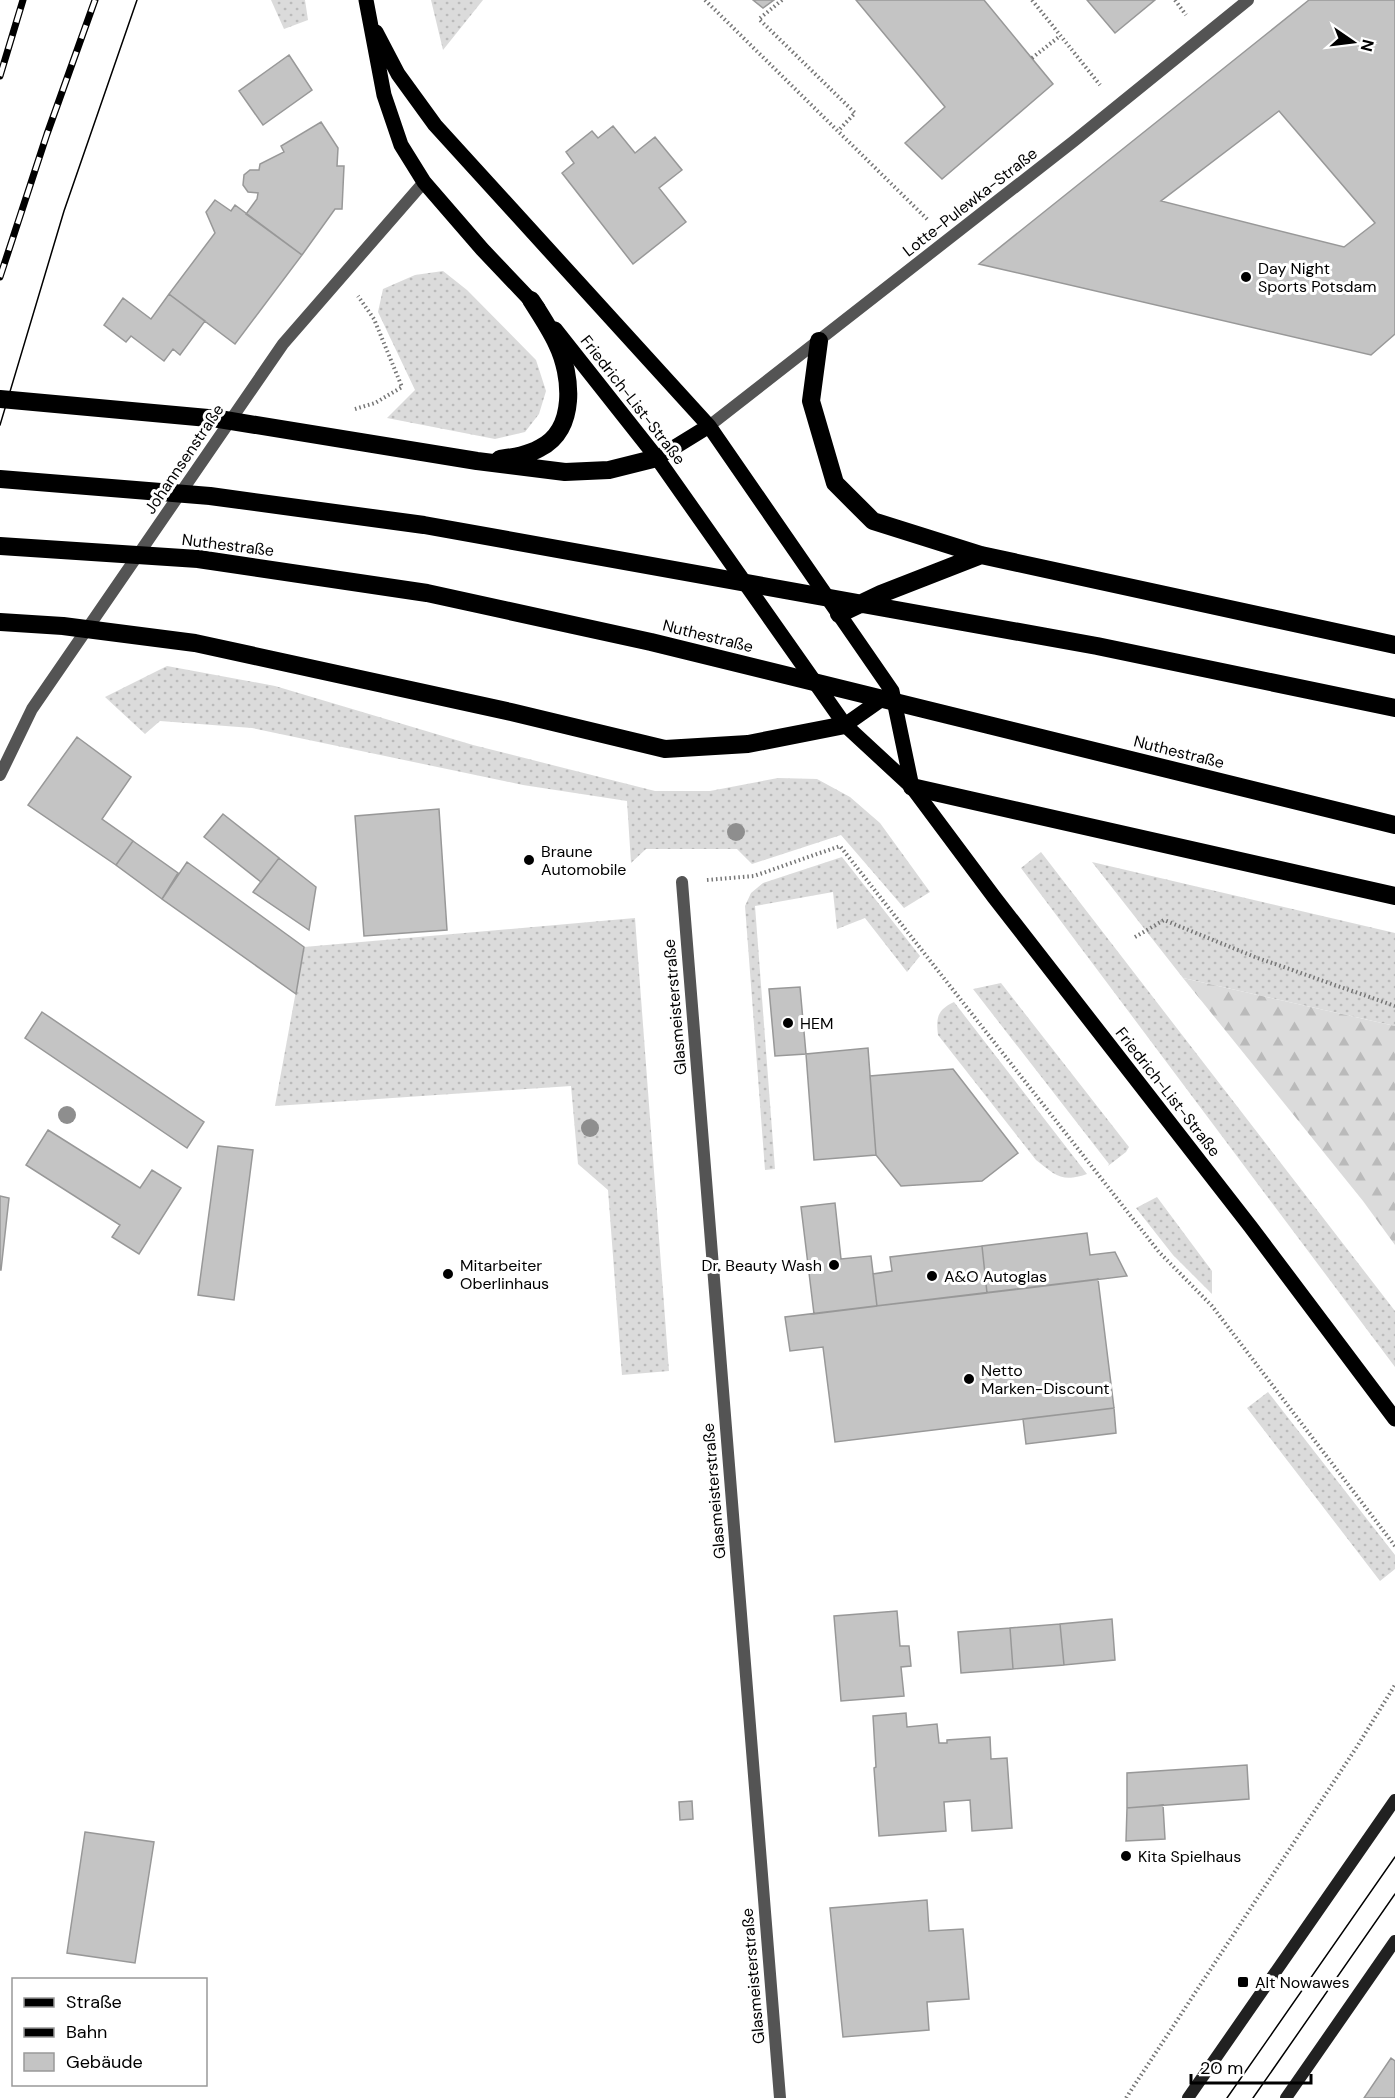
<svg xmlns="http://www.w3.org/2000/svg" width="1395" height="2098" viewBox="0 0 1395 2098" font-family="'DM Sans',sans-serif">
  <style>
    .grass { fill: url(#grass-dots) }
    .forest { fill: url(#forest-firs) }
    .building { fill: #c4c4c4; stroke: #989898; stroke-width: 1.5; fill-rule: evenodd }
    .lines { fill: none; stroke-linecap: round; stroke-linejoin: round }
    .path { stroke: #767676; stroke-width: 4; stroke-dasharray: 1.5 3; stroke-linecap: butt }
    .street { stroke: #545454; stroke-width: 12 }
    .secondary { stroke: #212121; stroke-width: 12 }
    .primary { stroke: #000; stroke-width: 15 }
    .highway { stroke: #000; stroke-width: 18 }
    .tram { stroke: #000; stroke-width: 1.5 }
    .rail-casing { stroke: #000; stroke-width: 7 }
    .rail { stroke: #fff; stroke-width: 4.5; stroke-dasharray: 14; stroke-linecap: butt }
    .tree { fill: #8e8e8e }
    .poi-dot { fill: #000; stroke: #fff; stroke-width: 2 }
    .labels { text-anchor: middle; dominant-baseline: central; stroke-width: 6; stroke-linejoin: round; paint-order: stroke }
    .street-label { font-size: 16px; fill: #000; stroke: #fff }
    .poi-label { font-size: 16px; fill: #000; stroke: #fff; text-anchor: start }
  </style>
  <defs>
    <pattern id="grass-dots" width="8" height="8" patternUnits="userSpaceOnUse" patternTransform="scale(1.5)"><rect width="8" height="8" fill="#dbdbdb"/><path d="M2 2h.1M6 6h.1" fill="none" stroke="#bababa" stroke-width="1.8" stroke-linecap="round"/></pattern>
    <pattern id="forest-firs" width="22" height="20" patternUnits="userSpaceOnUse" patternTransform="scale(1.5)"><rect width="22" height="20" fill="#dbdbdb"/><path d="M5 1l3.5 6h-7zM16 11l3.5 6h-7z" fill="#bababa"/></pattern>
  </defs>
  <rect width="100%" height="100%" fill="#fff"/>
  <!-- grass -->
  <path class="grass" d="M271,0H305L308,20L284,29Z
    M431,0H483L443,50Z
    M443,271L467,290L536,360L546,391L539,414L525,432L495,439L387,418L415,390L378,312L383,289L415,275Z
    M167,666L275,686L473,745L655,791H710L778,778L817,779L850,797L880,823L930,892L904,908L841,835L752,864L737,849H646L631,863L627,801L523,785L252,728L160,721L145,734L105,697Z
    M1041,852L1395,1311V1367L1021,868Z
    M842,857L920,956L907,972L865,918L837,929L833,892L755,906L775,1169L765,1170L745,906L751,893L763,883Z
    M1092,862L1395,933V1026L1183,978Z
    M635,918L669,1371L622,1375L608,1190L578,1164L571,1086L275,1106L304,947Z
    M1001,983L1129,1147L1126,1152L1108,1166L1109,1164L973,989Z
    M954,1002L1087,1174C1062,1183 1055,1175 1036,1160L938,1035C936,1018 937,1010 954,1002Z
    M1157,1197L1212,1271V1294L1173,1255L1136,1208Z
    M1268,1392L1395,1555V1569L1380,1581L1247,1408Z"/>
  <!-- forest -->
  <path class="forest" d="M1183,978L1395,1026V1245L1363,1201Z"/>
  <!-- building -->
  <path class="building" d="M753,0H774L763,8Z
    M856,0H984L1053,84L942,179L905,143L945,107Z
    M1087,0H1155L1115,33Z
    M1309,0H1395V334L1371,355L979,264ZM1279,111L1375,223L1344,247L1161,201Z
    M289,55L312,90L263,125L239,91Z
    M321,122L338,148L337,166H344L342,209H335L302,255L246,214L257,199L258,193L248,192L243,185L244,175L250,170H259L260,164L284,152L281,146Z
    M613,126L635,153L655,137L682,170L659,188L686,222L633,264L562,173L574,163L566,152L592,131L598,138Z
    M215,200L231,211L235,205L302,255L235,344L169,294L215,233L206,212Z
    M169,294L205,321L180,355L173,349L164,361L131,336L126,342L104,325L123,298L151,319Z
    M77,737L131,777L102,819L133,841L116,865L28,805Z
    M439,809L447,930L364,936L355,816Z
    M223,814L279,858L261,882L204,837Z
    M133,841L178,873L162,899L116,865Z
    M279,858L316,887L309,930L253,892Z
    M187,862L304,947L296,994L162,899Z
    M800,987L806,1054L775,1056L769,989Z
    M42,1012L204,1122L187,1148L25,1038Z
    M868,1048L876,1155L814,1160L806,1054Z
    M953,1069L1018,1153L982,1181L901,1186L876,1155L870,1076Z
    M48,1130L140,1188L152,1170L181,1188L139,1254L112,1237L120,1225L26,1165Z
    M218,1146L253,1150L234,1300L198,1295Z
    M0,1196L9,1198L1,1270H0Z
    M835,1203L841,1259L871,1256L877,1306L814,1314L801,1207Z
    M1087,1233L1090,1255L1115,1252L1127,1276L987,1293L982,1246Z
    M982,1246L987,1293L877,1306L873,1274L892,1271L890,1257Z
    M1098,1279L1114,1408L835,1442L823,1347L790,1351L785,1317Z
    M1114,1408L1116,1433L1026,1444L1023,1419Z
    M897,1611L900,1646H909L911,1666L901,1667L904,1696L841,1701L834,1616Z
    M1112,1619L1115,1660L1064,1665L1060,1624Z
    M1060,1624L1064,1665L1013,1669L1010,1628Z
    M1010,1628L1013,1669L961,1673L958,1632Z
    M906,1713L907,1727L937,1724L939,1743H947V1740L990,1737L991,1759L1007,1758L1012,1828L972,1831L970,1800L944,1802L946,1831L879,1836L874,1768L876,1767L873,1716Z
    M1247,1765L1249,1799L1127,1808V1773Z
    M692,1801L693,1819L680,1820L679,1802Z
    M1163,1805L1165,1839L1126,1841L1127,1808Z
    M85,1832L154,1842L135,1963L67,1953Z
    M927,1900L929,1931L963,1929L969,1999L927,2002L929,2030L843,2037L830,1908Z
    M1391,2058L1395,2061V2098H1364Z"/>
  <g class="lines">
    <!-- path -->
    <path class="path" d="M705,0L929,221
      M782,0L759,19L855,113L838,131
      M1032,0L1100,85
      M1175,0L1186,15
      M1032,58L1060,36
      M355,409L375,403L402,387L374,319L358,296
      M707,880L754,876L840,846L1159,1252L1212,1306L1395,1546
      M1135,937L1164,920L1255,957L1395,1006
      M1126,2098L1358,1745L1395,1685"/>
    <!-- street -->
    <path class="street" d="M709,426L1074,141L1248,0
      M0,775L32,709L283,344L424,182
      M682,882L780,2098"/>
    <!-- secondary -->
    <path class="secondary" d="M1188,2098L1395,1800
      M1286,2098L1395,1941"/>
    <!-- primary -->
    <path class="primary" d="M366,0L384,95L401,145L424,182L482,249L538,308
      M376,32L398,74L435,125L709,426L892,691L912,787
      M555,329L657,458L845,725L912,787L994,897L1250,1226L1395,1419
      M657,458L709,426
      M845,725L889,694"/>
    <!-- highway -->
    <path class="highway" d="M819,341L811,401L835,483L873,521L981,555L1395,645
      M0,399L219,419L477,461L565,472L609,470L657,458
      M500,459C514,457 528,455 540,448C577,430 572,375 557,344C550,329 540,314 531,300
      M0,479L210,496L424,525L1097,646L1395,708
      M0,546L198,559L427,593L651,642L1395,825
      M839,614L881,594L981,555
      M0,622L63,626L195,643L511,712L665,749L748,744L845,725
      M912,787L1395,896"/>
    <!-- tram -->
    <path class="tram" d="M0,425L64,211L137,0
      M1227,2098L1395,1857
      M1253,2098L1395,1894"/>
    <defs>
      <path id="rail" d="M0,76L23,0
        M0,277L47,134L95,0"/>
    </defs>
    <!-- rail casing -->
    <use href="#rail" class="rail-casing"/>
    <!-- rail -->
    <use href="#rail" class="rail"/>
  </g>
  <!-- trees -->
  <g class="tree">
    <circle cx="736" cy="832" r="9"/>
    <circle cx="67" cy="1115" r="9"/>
    <circle cx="590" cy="1128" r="9"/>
  </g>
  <!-- markers -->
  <g class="poi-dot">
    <circle cx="1246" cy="277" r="6"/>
    <circle cx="529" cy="860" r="6"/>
    <circle cx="788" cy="1023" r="6"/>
    <circle cx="834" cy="1265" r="6"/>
    <circle cx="448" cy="1274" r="6"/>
    <circle cx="932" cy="1276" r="6"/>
    <circle cx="969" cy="1379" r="6"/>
    <circle cx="1126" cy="1856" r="6"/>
    <rect x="1237" y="1976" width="12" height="12" rx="3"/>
  </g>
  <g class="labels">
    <!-- street labels -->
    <g class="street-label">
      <text transform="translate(970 202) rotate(-38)">Lotte-Pulewka-Straße</text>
      <text transform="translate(633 400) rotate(52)">Friedrich-List-Straße</text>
      <text transform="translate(184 459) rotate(-56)">Johannsenstraße</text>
      <text transform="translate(228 545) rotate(7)">Nuthestraße</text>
      <text transform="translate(708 636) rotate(14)">Nuthestraße</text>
      <text transform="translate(1179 752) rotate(14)">Nuthestraße</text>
      <text transform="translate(675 1007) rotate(-95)">Glasmeisterstraße</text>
      <text transform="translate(1168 1092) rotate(52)">Friedrich-List-Straße</text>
      <text transform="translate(714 1491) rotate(-95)">Glasmeisterstraße</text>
      <text transform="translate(753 1976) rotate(-95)">Glasmeisterstraße</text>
    </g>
    <!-- poi labels -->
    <g class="poi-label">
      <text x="1258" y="268">Day Night<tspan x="1258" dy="18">Sports Potsdam</tspan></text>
      <text x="541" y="851">Braune<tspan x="541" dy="18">Automobile</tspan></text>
      <text x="800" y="1023">HEM</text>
      <text x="460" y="1265">Mitarbeiter<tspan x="460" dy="18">Oberlinhaus</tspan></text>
      <text x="822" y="1265" text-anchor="end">Dr. Beauty Wash</text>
      <text x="944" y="1276">A&amp;O Autoglas</text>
      <text x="981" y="1370">Netto<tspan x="981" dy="18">Marken-Discount</tspan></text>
      <text x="1138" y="1856">Kita Spielhaus</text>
      <text x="1255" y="1982">Alt Nowawes</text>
    </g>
  </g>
  <!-- legend -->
  <rect x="12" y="1978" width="195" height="108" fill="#ffffff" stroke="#999999" stroke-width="1.5"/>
  <rect x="24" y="1998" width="30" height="9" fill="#000000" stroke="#999999" stroke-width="1.5"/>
  <text x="66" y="2008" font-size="18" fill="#000000">Straße</text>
  <rect x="24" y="2028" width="30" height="9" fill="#000000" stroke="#999999" stroke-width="1.5"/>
  <text x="66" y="2038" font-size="18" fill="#000000">Bahn</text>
  <rect x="24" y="2053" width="30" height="18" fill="#c4c4c4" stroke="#999999" stroke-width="1.5"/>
  <text x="66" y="2068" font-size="18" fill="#000000">Gebäude</text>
  <!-- north arrow -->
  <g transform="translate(1353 42) rotate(104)" stroke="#ffffff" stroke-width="4.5" paint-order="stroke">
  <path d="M0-4.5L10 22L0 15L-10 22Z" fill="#000000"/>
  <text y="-9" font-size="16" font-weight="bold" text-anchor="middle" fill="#000000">N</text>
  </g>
  <!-- scale -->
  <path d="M1191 2074v9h120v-9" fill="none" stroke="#000000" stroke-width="3"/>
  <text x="1200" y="2074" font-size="18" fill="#000000" stroke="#ffffff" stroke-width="4.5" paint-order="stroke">20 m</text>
</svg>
